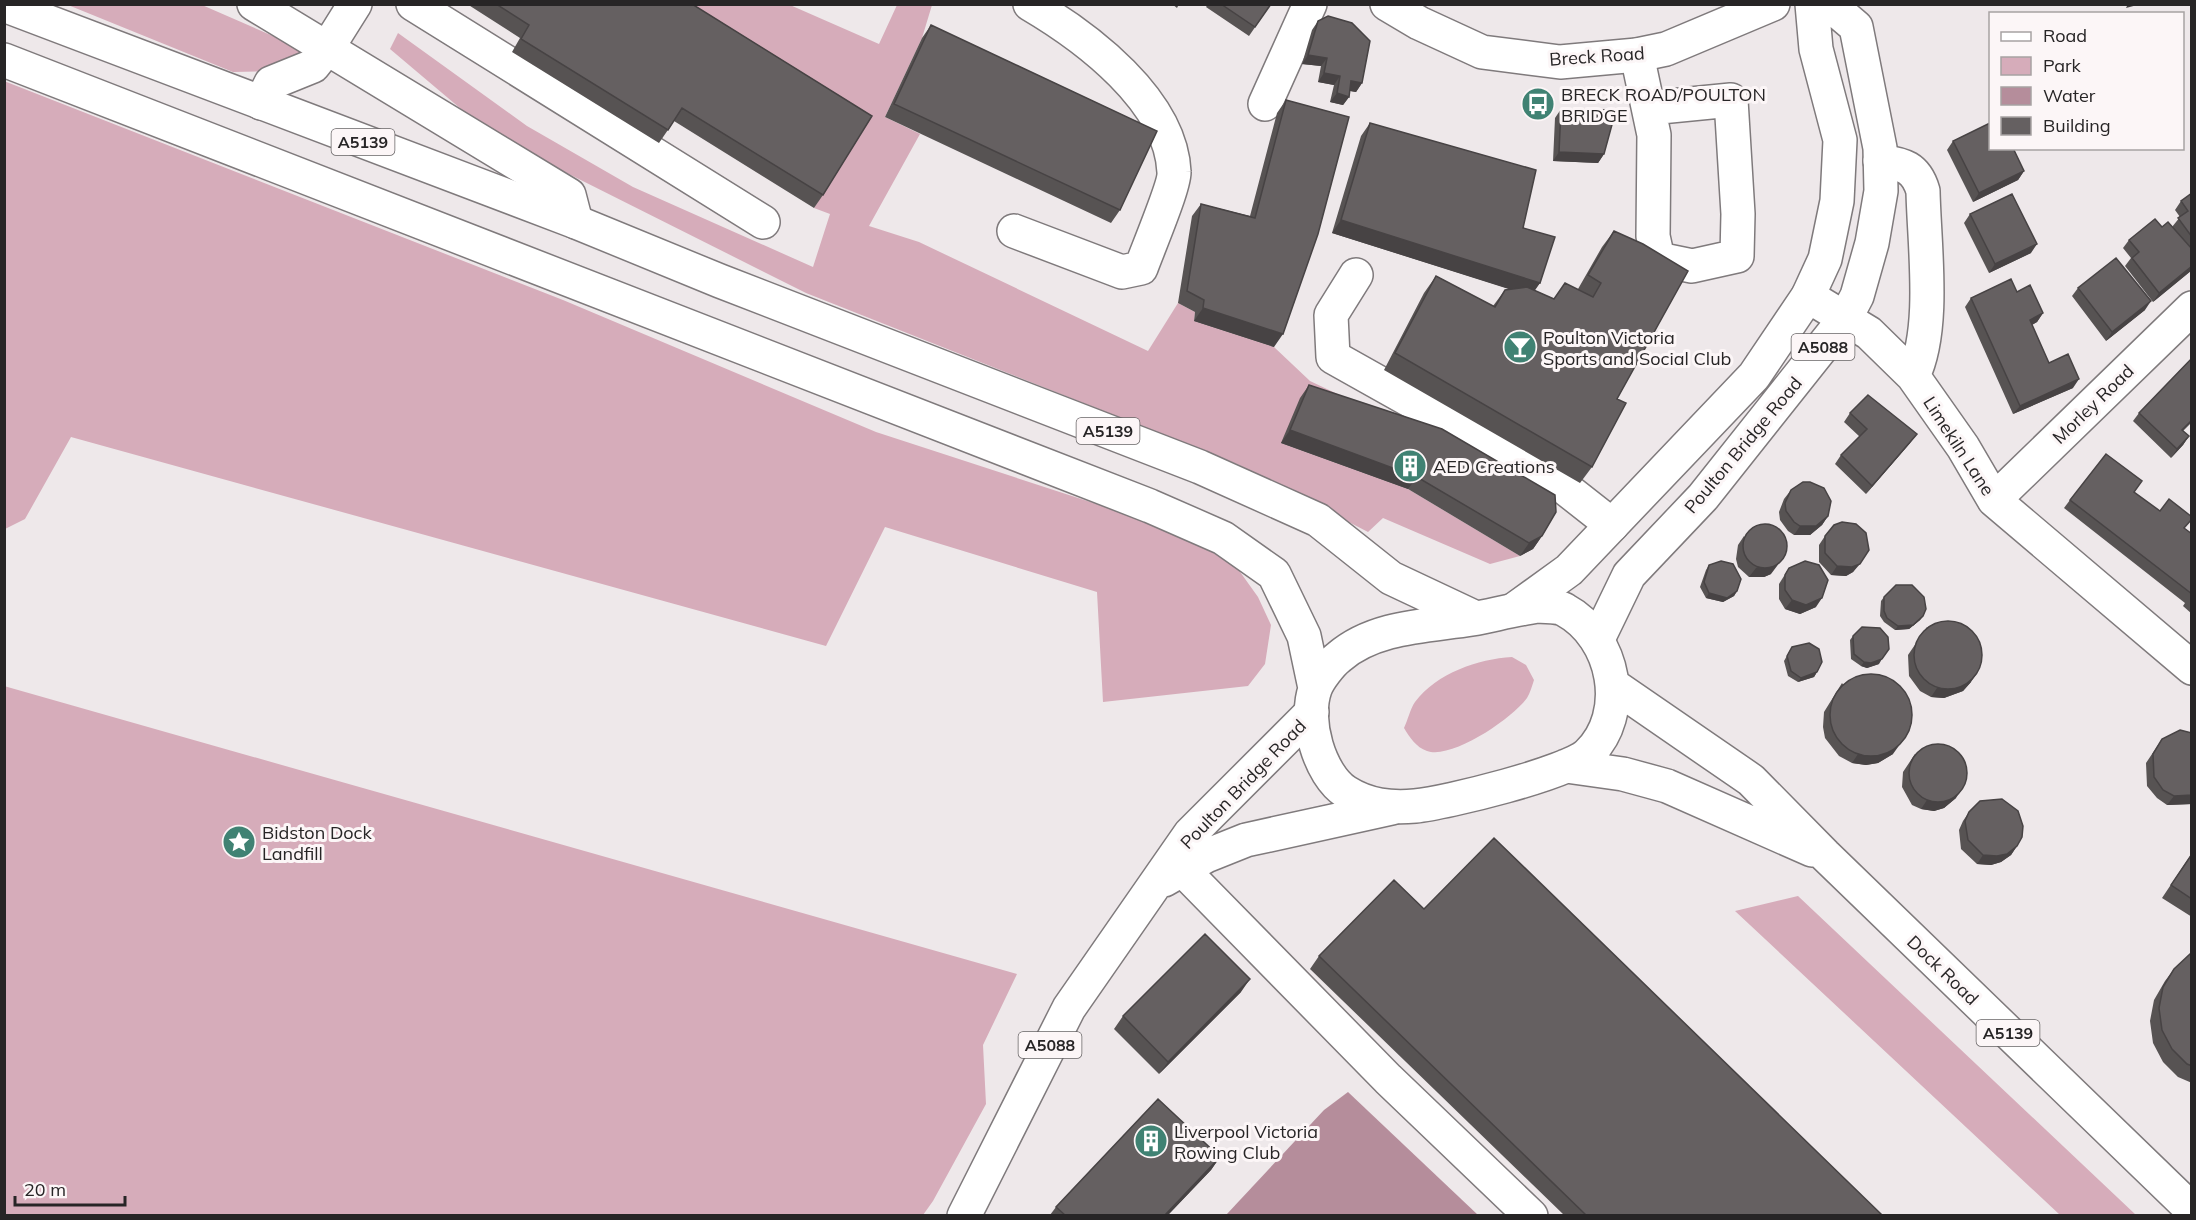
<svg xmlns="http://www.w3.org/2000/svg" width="2196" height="1220" viewBox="0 0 2196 1220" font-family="Mulish,sans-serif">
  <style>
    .green { fill: #d6acba }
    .water { fill: #b58d9b }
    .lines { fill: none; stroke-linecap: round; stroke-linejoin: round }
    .minor-casing { stroke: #7f7a7c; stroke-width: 36 }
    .major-casing { stroke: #7f7a7c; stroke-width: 36 }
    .highway-casing { stroke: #7f7a7c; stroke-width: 36 }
    .minor { stroke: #fff; stroke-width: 33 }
    .major { stroke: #fff; stroke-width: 33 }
    .highway { stroke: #fff; stroke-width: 33 }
    .wall { fill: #575353 }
    .shaded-wall { fill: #474344 }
    .building { fill: #656061; stroke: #474344; stroke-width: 1.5 }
    .labels { text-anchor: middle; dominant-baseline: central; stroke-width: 6; stroke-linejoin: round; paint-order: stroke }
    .shield { fill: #fcf6f7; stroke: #676465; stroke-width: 1.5 }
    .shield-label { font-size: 16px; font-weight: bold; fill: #272526 }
    .street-label { font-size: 18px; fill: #272526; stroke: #fcf6f7 }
    .poi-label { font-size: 18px; fill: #272526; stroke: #fcf6f7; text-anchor: start }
  </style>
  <rect width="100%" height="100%" fill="#eee8ea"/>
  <!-- green -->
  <path class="green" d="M68,5H202L305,50L286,71L233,72Z
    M663,5H790L879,44L897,5H932L922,38L885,117L920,134L869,226L919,242L1148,351L1178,303L1195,312L1194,321L1274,347L1310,381L1405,426L1281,443L1408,489L1520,556L1490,564L1383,518L1368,532L1237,464L806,293L493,136L390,49L398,33L527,126L633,187L813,267L830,214L814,208L862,129Z
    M4,81L563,300L876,432L1121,512L1200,544L1238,569L1258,597L1271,625L1265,664L1248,686L1103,702L1097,592L885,527L826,646L71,437L25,519L5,529Z
    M1512,657L1526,665L1534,680C1532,686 1530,693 1527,698C1513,718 1452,760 1427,751C1416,747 1410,738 1404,728C1408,720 1410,709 1415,702C1437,673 1478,659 1512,657Z
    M4,686L1017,974L983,1045L986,1104L933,1201L923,1215H5Z
    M1798,896L2136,1215H2060L1735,911Z"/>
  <!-- water -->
  <path class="water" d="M1348,1092L1478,1215H1226L1324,1110Z"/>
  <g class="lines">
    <defs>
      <path id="minor" d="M254,4L569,195L576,222
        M413,4L763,222
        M1637,55L1654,135L1653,236L1658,259L1692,266L1737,256L1738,214L1731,100L1650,108
        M261,103L271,83L313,66L328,47L355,4
        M1265,104L1310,4
        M1880,161C1903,164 1916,167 1923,191C1924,244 1936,329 1913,376
        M1014,231L1122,272L1141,268C1147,251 1175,185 1174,172C1171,100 1086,37 1030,4
        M1356,275L1331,315L1333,357L1561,485L1612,525
        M1808,296L1869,333L1913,376L1963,447L1994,500L2192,668
        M1994,500L2192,308
        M1182,869L1388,1079L1531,1216"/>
      <path id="major" d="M1387,4L1419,23L1482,52L1560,62L1637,55L1666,49L1773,4
        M1515,609L1569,570L1754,376L1808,296L1825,259L1837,201L1840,140L1816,49L1812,4
        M1598,639L1629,575L1703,497L1846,317L1857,296L1872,243L1881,191L1880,148L1856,27L1829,4
        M1164,880L1206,856L1246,840L1392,808
        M964,1216L1069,1008L1190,834L1312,712"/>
      <path id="highway" d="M4,5L576,222L720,281L1200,467L1318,520L1391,578L1476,618
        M4,60L1150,506L1223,538L1274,574L1304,636L1315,688
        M1539,606C1546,607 1559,606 1565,610C1615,637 1630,714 1588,754C1568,773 1446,803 1415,806C1391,808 1368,806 1346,792C1319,774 1304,720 1315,689C1318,680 1331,663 1339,657C1375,626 1428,626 1472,619C1494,615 1516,609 1539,606Z
        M1613,685L1751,780L1825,855L2192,1210
        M1566,766L1623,774L1667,786L1812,850"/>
    </defs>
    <!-- minor casing -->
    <use href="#minor" class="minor-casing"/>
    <!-- major casing -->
    <use href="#major" class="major-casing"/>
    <!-- highway casing -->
    <use href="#highway" class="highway-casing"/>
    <!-- minor -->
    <use href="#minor" class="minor"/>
    <!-- major -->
    <use href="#major" class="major"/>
    <!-- highway -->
    <use href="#highway" class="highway"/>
  </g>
  <!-- wall -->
  <path class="wall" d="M467,4H692L823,195L814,208L674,121L659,143L512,52L520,38Z
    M1172,4H1179L1177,8Z
    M1208,4H1271L1249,36L1206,7Z
    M1318,21L1362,83L1356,92L1350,91L1349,97L1343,105L1330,102L1334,85L1318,82L1321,66L1302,64L1312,30Z
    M931,25L1120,210L1111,223L885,117L922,38Z
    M1286,100L1274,347L1194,321L1195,312L1178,303L1192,216L1201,204L1250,216L1277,113Z
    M1561,109L1604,154L1598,163L1553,161L1555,118Z
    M1370,123L1523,228L1540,283L1534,290L1554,299L1578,289L1602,247L1614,231L1617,399L1592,467L1580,483L1384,370L1424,293L1436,276L1493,306L1505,290L1510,289L1332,233L1361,136Z
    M1953,141L2024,171L2018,180L1973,202L1947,150Z
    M2192,193V270L2153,302L2125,266L2131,258L2123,248L2129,240L2162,227H2172L2180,217L2175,210L2181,201Z
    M1970,214L2031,253L1989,273L1964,223Z
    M2078,288L2145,310L2106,341L2072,296Z
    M2017,292L2043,313L2037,322L2032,325L2049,363L2073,388L2013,414L1965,307L1971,298Z
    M2192,358V422L2183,431L2189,436L2183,445L2171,458L2133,421L2139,413Z
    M1309,385L1542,536L1533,549L1520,556L1408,489L1281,443L1300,398Z
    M1850,413L1910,443L1866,494L1835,464L1841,455L1860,437L1844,422Z
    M1791,490L1828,516L1822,525L1810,535H1794L1788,531L1780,520L1779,512L1784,499Z
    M2134,493L2192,534V614L2183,606L2185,603L2064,508L2070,500Z
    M1744,536L1771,574L1764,577H1749L1738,567L1736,559L1738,545Z
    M1825,536L1869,550L1853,572L1846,576L1831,575L1819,562V545Z
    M1709,565L1737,591L1734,596L1723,602L1706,598L1700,587L1706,570Z
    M1789,568L1816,607L1800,614L1785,609L1779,599V584Z
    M1884,597L1923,616L1920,620L1909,629L1895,630L1884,622L1880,616L1881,601Z
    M1927,627L1971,682L1963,691L1944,698L1931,697L1920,691L1909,676L1908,655Z
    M1853,636L1879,664L1867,668L1861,666L1851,659L1850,640Z
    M1792,647L1817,672L1814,677L1798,682L1788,676L1784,661Z
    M1842,683L1893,754L1878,763L1866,765L1852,763L1839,756L1825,738L1823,727L1824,712Z
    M2192,733V804L2167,805L2157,798L2147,786L2146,763L2162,739Z
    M1915,754L1956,798L1944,808L1934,811L1921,809L1912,805L1902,787L1903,772Z
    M1969,812L2017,846L2011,855L2001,862L1991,865L1977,864L1961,849L1959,830L1963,821Z
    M2192,853V917L2162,898Z
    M1424,909L1882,1215H1564L1310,969L1319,956Z
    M2192,954V1083L2178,1077L2163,1062L2153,1043L2150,1021L2154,1000L2165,981L2174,969Z
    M1241,992L1159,1074L1114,1029L1123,1016Z
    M1220,1157L1211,1170L1168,1215H1050L1056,1207Z"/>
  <!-- shaded-wall -->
  <path class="shaded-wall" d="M2128,4H2141L2126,8Z
    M1308,55L1327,58L1321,66L1302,64Z
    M1324,73L1340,76L1334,85L1318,82Z
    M1351,81L1362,83L1356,92L1345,90Z
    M1337,93L1349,97L1343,105L1330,102Z
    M1559,152L1604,154L1598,163L1553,161Z
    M2024,171L2018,180L1973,202L1979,193Z
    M1341,220L1540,283L1531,296L1332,233Z
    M2037,244L2031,253L1989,273L1995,264Z
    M2192,266V270L2153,302L2159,293Z
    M2151,301L2145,310L2106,341L2112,332Z
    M1203,308L1283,334L1274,347L1194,321Z
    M2043,313L2037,322L2024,329L2030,320Z
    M2079,379L2073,388L2013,414L2020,406Z
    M1290,430L1417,477L1408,489L1281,443Z
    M1917,434L1910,443L1866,494L1872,486Z
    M2189,436L2183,445L2171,458L2177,449Z
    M1828,516L1822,525L1810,535H1794L1800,526Z
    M1542,536L1533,549L1520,556L1529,543Z
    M1786,554L1771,574L1764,577H1749L1756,568Z
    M1860,564L1853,572L1846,576L1831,575L1837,566Z
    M1737,591L1734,596L1723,602L1706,598L1709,593Z
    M1822,598L1816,607L1800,614L1785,609L1792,600Z
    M1923,616L1920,620L1909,629L1895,630L1898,626Z
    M1882,659L1879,664L1867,668L1861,666L1864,662Z
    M1817,672L1814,677L1798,682L1801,678Z
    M1977,673L1971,682L1963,691L1944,698L1931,697L1937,688Z
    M1908,733L1893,754L1878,763L1866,765L1852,763L1858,754Z
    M1962,789L1956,798L1944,808L1934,811L1921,809L1927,800Z
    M2192,795V804L2167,805L2174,796Z
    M2017,846L2011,855L2001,862L1991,865L1977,864L1983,855Z
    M1250,979L1241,992L1159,1074L1168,1062Z
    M1220,1157L1211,1170L1168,1215H1165Z"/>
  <!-- building -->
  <path class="building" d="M496,4H692L872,116L823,195L682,108L668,130L521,39L529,25Z
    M1221,4H1271L1255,27Z
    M1328,16L1352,23L1370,41L1362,83L1351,81L1349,97L1337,93L1340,76L1324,73L1327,58L1308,55L1318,21Z
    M931,25L1157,131L1120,210L894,104Z
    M1286,100L1349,117L1318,234L1283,334L1203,308L1204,300L1187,291L1201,204L1255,218Z
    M1561,109L1616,110L1604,154L1559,152Z
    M1370,123L1536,170L1523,228L1555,237L1540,283L1341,220Z
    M1990,123V148H2013L2024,171L1979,193L1953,141Z
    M2192,193V237L2178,218L2188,211L2181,201Z
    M2012,194L2037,244L1995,264L1970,214Z
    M2155,219L2162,227L2168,222L2192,249V266L2159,293L2132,258L2139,252L2129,240Z
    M1614,231L1643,244L1688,271L1617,399L1626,403L1592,467L1395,353L1436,276L1495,307L1505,290L1527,287L1554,299L1565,283L1593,297L1601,283L1588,275Z
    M2116,258L2151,301L2112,332L2078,288Z
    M2011,279L2017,292L2030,285L2043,313L2030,320L2049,363L2068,354L2079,379L2020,406L1971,298Z
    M2192,358V420L2182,430L2189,436L2177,449L2139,413Z
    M1309,385L1442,429L1555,495L1556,512L1542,536L1529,543L1417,477L1290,430Z
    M1868,395L1917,434L1872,486L1841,455L1867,429L1850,413Z
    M2106,454L2142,481L2134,492L2160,511L2169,499L2192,517V519L2184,528L2192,534V594L2070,500Z
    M1803,482H1810L1824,488L1831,501L1828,516L1816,526H1800L1794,522L1786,511L1785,503L1791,490Z
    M1842,522L1856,524L1866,533L1869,550L1860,564L1852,567L1837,566L1825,553V536L1834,525Z
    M1743 546a22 22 0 1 1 44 0a22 22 0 1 1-44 0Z
    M1721,561L1733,564L1741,579L1737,591L1727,598L1709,593L1704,582L1709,565Z
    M1805,561L1819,565L1828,580L1822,598L1806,605L1792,600L1785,590V575L1789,568Z
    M1896,585H1912L1924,597L1926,609L1923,616L1913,625L1898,626L1887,618L1884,611V597Z
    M1914 655a34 34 0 1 1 68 0a34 34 0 1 1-68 0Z
    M1862,627L1880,628L1888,637L1889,649L1882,659L1871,663L1864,662L1854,654L1853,636Z
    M1809,643L1819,649L1822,662L1817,672L1801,678L1791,671L1787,656L1792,647Z
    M1830 715a41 41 0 1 1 82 0a41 41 0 1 1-82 0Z
    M2180,730L2192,733V795L2174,796L2163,790L2154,777L2153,754L2162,739Z
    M1909 773a29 29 0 1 1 58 0a29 29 0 1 1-58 0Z
    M2002,799L2018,811L2023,826L2022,837L2017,846L2007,854L1997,856L1983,855L1968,840L1965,821L1969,812L1980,801Z
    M1494,838L1882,1215H1586L1319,956L1394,880L1424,909Z
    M2192,854V899L2171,885Z
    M1205,934L1250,979L1168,1062L1123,1016Z
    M2190,954H2192V1066L2187,1064L2172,1049L2162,1030L2159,1008L2163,987L2174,969Z
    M1158,1099L1220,1157L1165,1215H1065L1056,1207Z"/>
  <!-- icons -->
  <defs>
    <symbol id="bus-disc" viewBox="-11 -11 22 22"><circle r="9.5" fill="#408273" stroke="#fcf6f7"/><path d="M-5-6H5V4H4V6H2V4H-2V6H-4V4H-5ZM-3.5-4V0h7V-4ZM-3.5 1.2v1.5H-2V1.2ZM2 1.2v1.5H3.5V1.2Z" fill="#fff"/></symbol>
    <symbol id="bar-disc" viewBox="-11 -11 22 22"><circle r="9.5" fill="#408273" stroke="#fcf6f7"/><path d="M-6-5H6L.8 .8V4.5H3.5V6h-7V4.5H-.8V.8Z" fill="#fff"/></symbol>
    <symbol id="building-disc" viewBox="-11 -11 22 22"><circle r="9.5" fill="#408273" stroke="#fcf6f7"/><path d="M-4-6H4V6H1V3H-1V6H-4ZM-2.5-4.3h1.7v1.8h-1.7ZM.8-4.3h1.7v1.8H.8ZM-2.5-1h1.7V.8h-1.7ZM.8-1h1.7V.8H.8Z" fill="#fff"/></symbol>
    <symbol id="sight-disc" viewBox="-11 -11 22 22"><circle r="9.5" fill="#408273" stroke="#fcf6f7"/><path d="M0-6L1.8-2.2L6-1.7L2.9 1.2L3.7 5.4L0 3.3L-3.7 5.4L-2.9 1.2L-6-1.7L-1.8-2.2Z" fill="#fff"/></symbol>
  </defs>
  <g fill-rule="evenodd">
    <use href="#bus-disc" x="1519" y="85" width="38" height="38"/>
    <use href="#bar-disc" x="1501" y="328" width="38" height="38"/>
    <use href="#building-disc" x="1391" y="447" width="38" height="38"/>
    <use href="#sight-disc" x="220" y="823" width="38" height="38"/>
    <use href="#building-disc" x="1132" y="1122" width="38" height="38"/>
  </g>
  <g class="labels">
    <!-- shield labels -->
    <g class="shield">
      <rect x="331.5" y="129" width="63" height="26" rx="4.5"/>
      <rect x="1791.5" y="334" width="63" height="26" rx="4.5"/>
      <rect x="1076.5" y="418" width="63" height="26" rx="4.5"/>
      <rect x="1976.5" y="1020" width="63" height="26" rx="4.5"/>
      <rect x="1018.5" y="1032" width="63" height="26" rx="4.5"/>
    </g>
    <g class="shield-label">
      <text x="363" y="142">A5139</text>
      <text x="1823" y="347">A5088</text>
      <text x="1108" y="431">A5139</text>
      <text x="2008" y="1033">A5139</text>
      <text x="1050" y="1045">A5088</text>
    </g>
    <!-- street labels -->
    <g class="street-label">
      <text transform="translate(1597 56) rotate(-4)">Breck Road</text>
      <text transform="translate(2093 404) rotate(-44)">Morley Road</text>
      <text transform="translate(1743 445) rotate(-50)">Poulton Bridge Road</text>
      <text transform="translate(1959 446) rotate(57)">Limekiln Lane</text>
      <text transform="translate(1243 784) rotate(-46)">Poulton Bridge Road</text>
      <text transform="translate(1943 970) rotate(44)">Dock Road</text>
    </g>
    <!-- poi labels -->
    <g class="poi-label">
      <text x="1561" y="94">BRECK ROAD/POULTON<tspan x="1561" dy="21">BRIDGE</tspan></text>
      <text x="1543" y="337">Poulton Victoria<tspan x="1543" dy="21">Sports and Social Club</tspan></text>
      <text x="1433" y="466">AED Creations</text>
      <text x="262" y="832">Bidston Dock<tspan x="262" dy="21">Landfill</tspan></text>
      <text x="1174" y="1131">Liverpool Victoria<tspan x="1174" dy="21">Rowing Club</tspan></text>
    </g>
  </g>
  <!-- border -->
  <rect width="2196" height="1220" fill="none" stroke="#272526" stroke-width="12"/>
  <!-- legend -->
  <rect x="1989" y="12" width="195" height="138" fill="#fcf6f7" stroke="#a7a2a3" stroke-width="1.5"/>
  <rect x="2001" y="32" width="30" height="9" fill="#ffffff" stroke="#a7a2a3" stroke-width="1.5"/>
  <text x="2043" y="42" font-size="18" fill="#272526">Road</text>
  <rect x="2001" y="57" width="30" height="18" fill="#d6acba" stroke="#a7a2a3" stroke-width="1.5"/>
  <text x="2043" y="72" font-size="18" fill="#272526">Park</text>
  <rect x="2001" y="87" width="30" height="18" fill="#b58d9b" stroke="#a7a2a3" stroke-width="1.5"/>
  <text x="2043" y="102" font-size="18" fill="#272526">Water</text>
  <rect x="2001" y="117" width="30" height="18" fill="#656061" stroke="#a7a2a3" stroke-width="1.5"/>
  <text x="2043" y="132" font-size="18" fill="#272526">Building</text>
  <!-- scale -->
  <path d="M15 1196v9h110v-9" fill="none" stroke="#272526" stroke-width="3"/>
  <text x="24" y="1196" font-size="18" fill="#272526" stroke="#fcf6f7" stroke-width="4.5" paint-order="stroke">20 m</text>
</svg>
